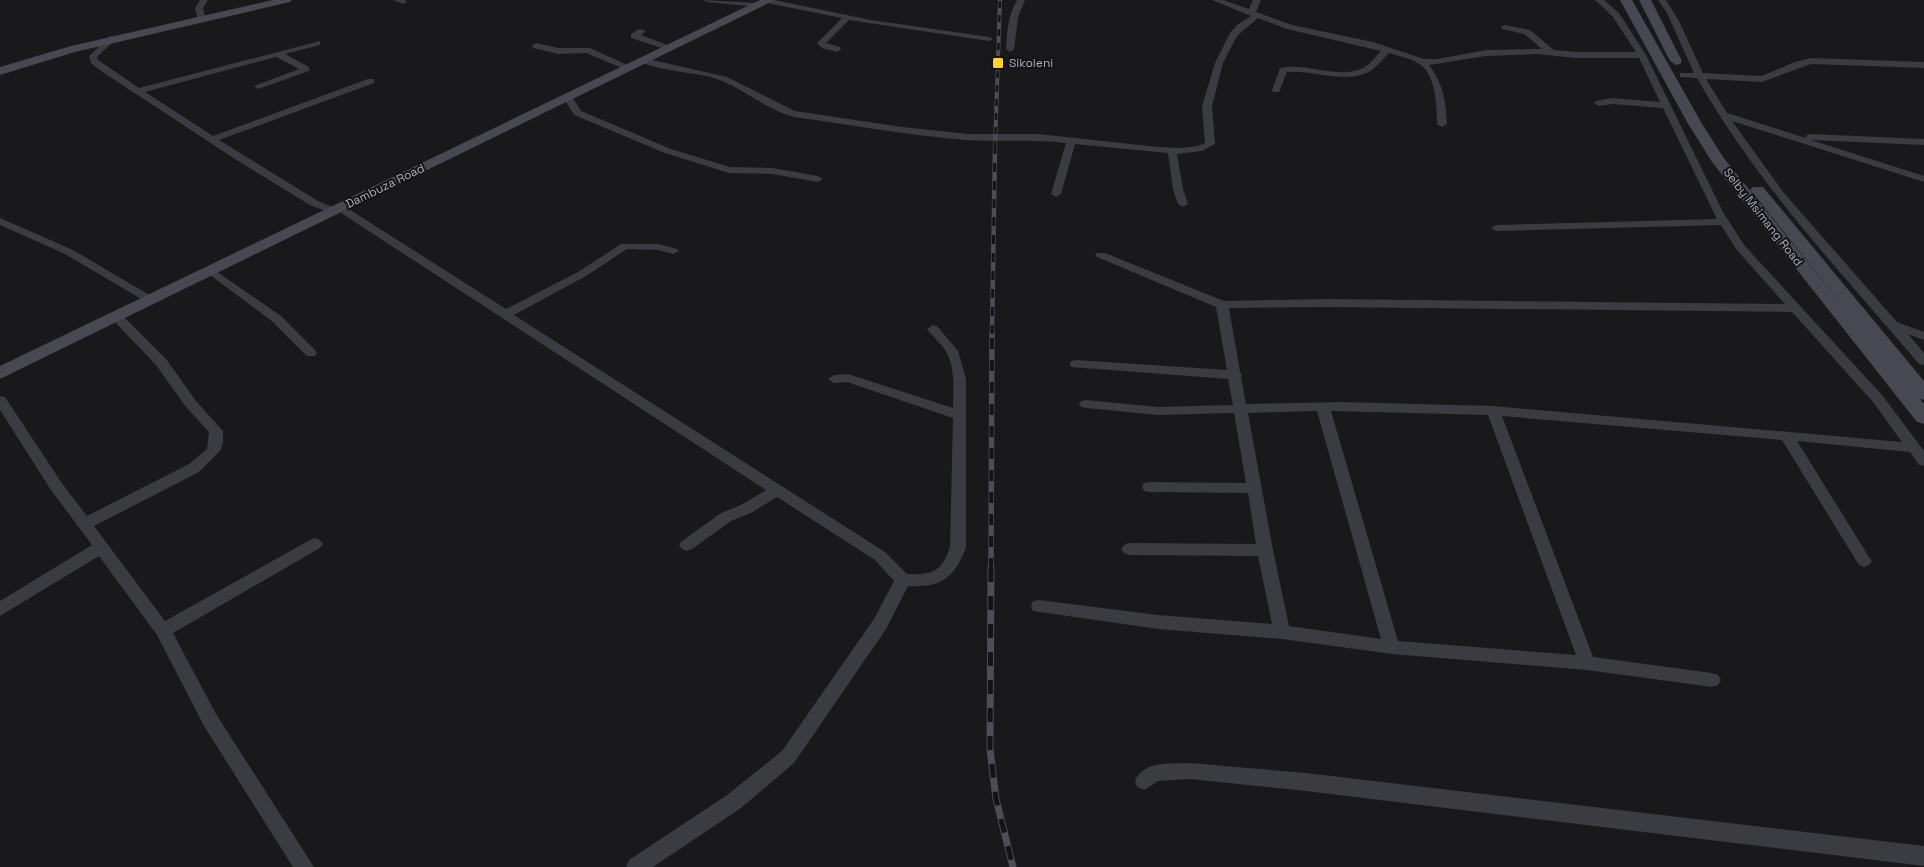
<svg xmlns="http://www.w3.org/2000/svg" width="1924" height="867" viewBox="0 0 1924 867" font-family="'Space Grotesk',sans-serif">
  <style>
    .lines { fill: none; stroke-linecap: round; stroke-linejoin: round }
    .street { fill: #3b3b42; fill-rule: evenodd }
    .secondary { fill: #474851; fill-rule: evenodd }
    .rail-far3-casing { stroke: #4c4d56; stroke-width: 4 }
    .rail-far2-casing { stroke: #4c4d56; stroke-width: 4.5 }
    .rail-far1-casing { stroke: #4c4d56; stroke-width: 5.5 }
    .rail-casing { stroke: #4c4d56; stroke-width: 7 }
    .rail-far3 { stroke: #141316; stroke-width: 2.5; stroke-dasharray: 7; stroke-linecap: butt }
    .rail-far2 { stroke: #141316; stroke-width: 3; stroke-dasharray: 9; stroke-linecap: butt }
    .rail-far1 { stroke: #141316; stroke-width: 4; stroke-dasharray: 11; stroke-linecap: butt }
    .rail { stroke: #141316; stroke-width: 5; stroke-dasharray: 14; stroke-linecap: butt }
    .poi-dot { fill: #ffd32d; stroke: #141316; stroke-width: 2 }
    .labels { text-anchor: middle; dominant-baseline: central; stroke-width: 4; stroke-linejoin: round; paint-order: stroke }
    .far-poi-label { font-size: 12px; fill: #aaadbc; stroke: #141316; text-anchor: start }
    .far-street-label { font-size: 12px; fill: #aaadbc; stroke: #141316 }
  </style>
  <rect width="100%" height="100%" fill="#19181b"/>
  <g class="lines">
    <!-- street -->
    <path class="street" d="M200,0H208L203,8L206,20L202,22L198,20L195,8Z
      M393,0H405L407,2L403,4Z
      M703,0L758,3L762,5L758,7L707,2Z
      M764,0H774L871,20L989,37L993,39L989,41L849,20L826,43L840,47L841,49L837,52L822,48L817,43L842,18L767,3H764Z
      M1017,0H1025L1018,17L1014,49L1010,52L1006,49C1007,32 1008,15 1017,0Z
      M1212,0H1223L1249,9L1253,0H1261L1256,12L1292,25L1373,42L1424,59H1438L1486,50L1542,49L1524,34L1502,29L1501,27L1505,25L1530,30L1554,50L1576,52H1636L1613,17L1595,0H1604L1619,13L1646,55L1723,212L1744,245L1883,396L1924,451V466L1919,465L1910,452L1797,441L1869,557L1872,561L1869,565L1864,567L1859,565L1782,440L1502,416L1593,657L1712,673L1718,675L1721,680L1718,685L1712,687L1587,670L1392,654L1282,639L1158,629L1033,611L1031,606L1033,601L1039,600L1158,615L1272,624L1258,556L1129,555L1124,553L1121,549L1124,545L1129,543L1256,544L1248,493L1149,492L1144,491L1142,487L1144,483L1149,482L1246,483L1234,413L1158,415L1086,408L1081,407L1079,404L1081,401L1086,400L1158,407L1233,405L1228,379L1071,367L1070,364L1071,361L1076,360L1227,370L1216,307L1097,257L1095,255L1097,253H1105L1224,301L1329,299L1785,304L1736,249L1721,225L1496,231L1491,228L1496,225L1717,219L1663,108L1612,104L1599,106L1594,103L1596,101L1612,98L1660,102L1639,58H1576L1536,54L1486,56L1429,65C1443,83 1446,102 1447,124L1442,127L1437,124C1437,107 1436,74 1419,64C1411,58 1398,56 1389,53C1383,59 1378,65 1372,70C1347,86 1314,69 1287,72L1279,92H1273L1272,90L1280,68C1307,62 1340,81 1365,67C1371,63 1376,56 1381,51L1287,29L1258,18L1237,36L1223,63L1212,106L1215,144L1202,151L1177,154L1183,189L1188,204L1183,207L1178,204L1173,189L1168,153L1075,144L1061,194L1056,197L1051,194L1066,143C1032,139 999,142 966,140C908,135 851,125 794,117C764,109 741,86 711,77C695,73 649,69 640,61L644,58L727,77L795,111L902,127L968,134H1038L1158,147L1181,148L1197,146L1205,143L1202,106L1215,63L1230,33L1237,25L1251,16ZM1329,307L1792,312L1873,402L1902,442L1493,406L1342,402L1246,404L1241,377L1242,375L1240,372L1229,308ZM1317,411L1381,639L1289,626L1273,550L1248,413ZM1331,411L1488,415L1576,655L1398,641Z
      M1658,0H1666L1679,21L1703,73L1762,76L1795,62L1811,58L1924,62V68L1811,64L1762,82L1706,79L1727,113L1806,138L1807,135L1810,134L1924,139V145L1811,140L1924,176V182L1732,121L1784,193L1897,322L1924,332V340L1908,334L1924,353V365L1919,364C1841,272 1757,184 1697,78L1680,77V73H1694L1667,13Z
      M639,29L646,31L641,35L675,48L671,51L631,38V34Z
      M110,36L117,38L97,57L98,60L139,88L320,41V45L285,54L309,67V71L261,88L258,89L254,86L299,69L276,57L145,92L213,136L368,79H374V83L219,140L318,201L335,208L340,205L344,206L506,309L578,272L621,244H659L677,249L679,251L673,254L658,250L627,249L586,276L514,315L885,552L907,574C932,575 942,572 950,547L953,418L847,382L834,383L828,379L834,375L848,374L953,408C953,389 956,367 945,350C940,342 932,336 927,329L933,325L937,326L958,351L966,379V547C955,578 941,588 908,586L886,629L794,763L741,808L653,867H626L629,860L727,795L782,751L874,619L894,581L875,560L777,497L751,513L731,521L692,549L687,551L682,549L679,545L682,541L721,513L741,505L766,490L338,211L333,214L310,205L235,159L101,71L91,63L89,56Z
      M536,43L558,48H590L634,68L627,70L586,53L558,54L533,48L532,46Z
      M568,94L571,95L581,111L671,149L730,167L772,168L818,176L823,179L818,182L772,174L729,173L665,153L574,115L563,97Z
      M0,218L73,250L158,300L152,304L148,303L65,254L0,225Z
      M210,267L281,316L315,350L317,353L315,356H307L273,322L206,272L204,270L206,268Z
      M117,313L121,314L166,359L196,401L223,431V443L220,451L199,472L94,526L165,621L310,540L315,538L320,540L323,544L320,548L173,633L216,714L314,867H293L204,726L157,635L99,556L0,616V601L92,545L51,490L0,410V396L5,397L61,482L87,516L189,464L207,449L209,432L186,407L156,365L113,320L111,317Z
      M1190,763L1306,773L1924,846V866L1306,791L1190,779L1158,781L1144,790L1137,787L1135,781C1144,760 1171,764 1190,763Z"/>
    <!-- secondary -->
    <path class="secondary" d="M273,0H292L290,2L75,52L0,75V67L71,46Z
      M760,0H775L0,379V366Z
      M1620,0H1632L1701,122L1723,157L1846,310L1753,193L1750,190L1753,187H1763L1924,381V400L1920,399L1924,404V424L1917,422L1712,162L1687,122Z
      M1639,0H1651L1682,61L1680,64L1676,65L1670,61Z"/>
    <defs>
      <path id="rail-far3" d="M995,148L1000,0"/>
      <path id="rail-far2" d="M992,334L995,146"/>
      <path id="rail-far1" d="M991,569L992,333"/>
      <path id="rail" d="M991,568L990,749L996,799L1013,867"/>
    </defs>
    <!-- rail-far3 casing -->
    <use href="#rail-far3" class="rail-far3-casing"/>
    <!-- rail-far2 casing -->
    <use href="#rail-far2" class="rail-far2-casing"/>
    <!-- rail-far1 casing -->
    <use href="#rail-far1" class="rail-far1-casing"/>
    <!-- rail casing -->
    <use href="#rail" class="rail-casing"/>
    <!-- rail-far3 -->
    <use href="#rail-far3" class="rail-far3"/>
    <!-- rail-far2 -->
    <use href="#rail-far2" class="rail-far2"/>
    <!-- rail-far1 -->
    <use href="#rail-far1" class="rail-far1"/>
    <!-- rail -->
    <use href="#rail" class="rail"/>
  </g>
  <!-- markers -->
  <rect class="poi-dot" x="992" y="57" width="12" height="12" rx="2.5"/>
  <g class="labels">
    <!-- far-poi labels -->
    <g class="far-poi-label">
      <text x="1009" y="63">Sikoleni</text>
    </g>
    <!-- far-street labels -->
    <g class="far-street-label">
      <text transform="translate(385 186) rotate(-26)">Dambuza Road</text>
      <text transform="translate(1763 217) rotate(52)">Selby Msimang Road</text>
    </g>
  </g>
</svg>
